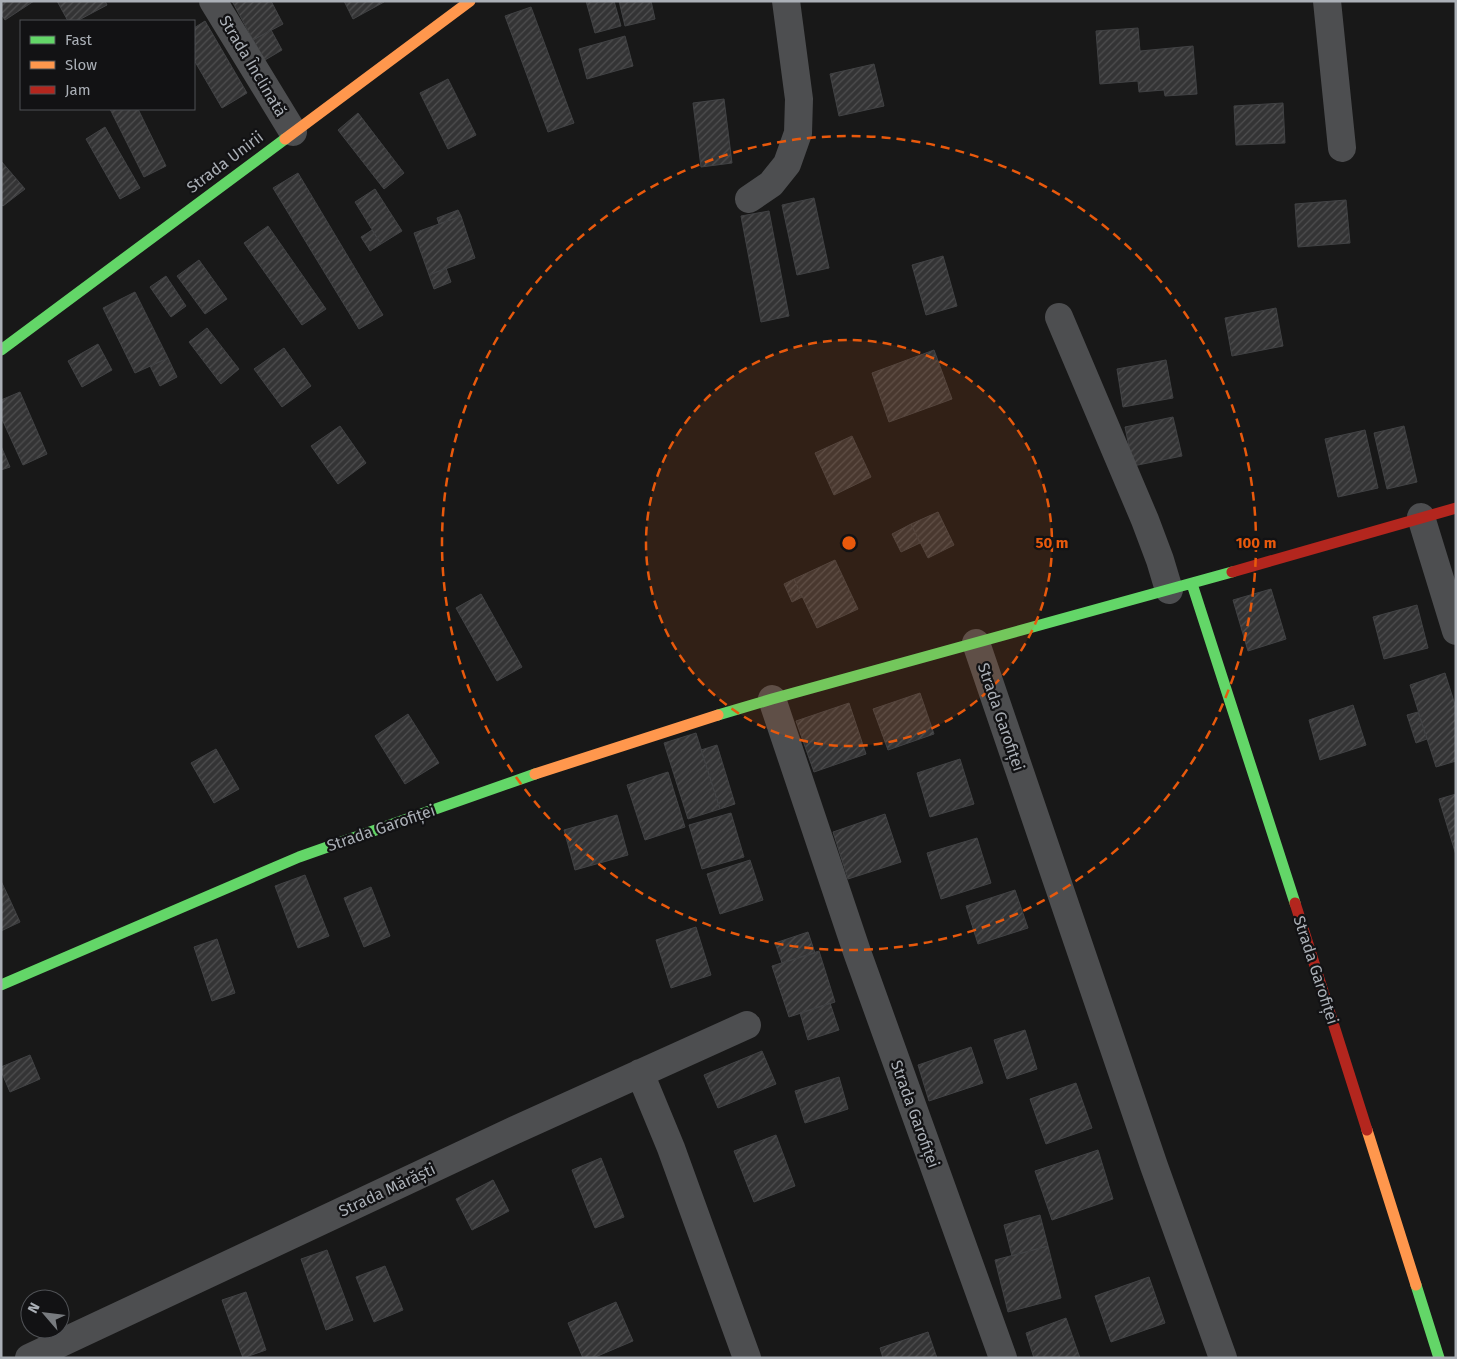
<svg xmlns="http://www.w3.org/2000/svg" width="1457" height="1359" viewBox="0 0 1457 1359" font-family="'Fira Sans',sans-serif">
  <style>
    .building { fill: url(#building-hatch); stroke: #414244 }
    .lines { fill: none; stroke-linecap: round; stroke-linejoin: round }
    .street { stroke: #4d4e50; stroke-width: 28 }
    .fast { stroke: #63d668; stroke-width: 11 }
    .slow { stroke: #ff974d; stroke-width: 11 }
    .jam { stroke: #b3261e; stroke-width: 11 }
    .ring { fill: none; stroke: #e8590c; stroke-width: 2.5; stroke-dasharray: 9 6 }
    .labels { text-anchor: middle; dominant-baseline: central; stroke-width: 4.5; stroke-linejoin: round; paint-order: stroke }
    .street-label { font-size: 16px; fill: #abb0b7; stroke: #121214 }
    .centre { fill: #e8590c; stroke: #121214; stroke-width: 2.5 }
    .ring-label { font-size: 15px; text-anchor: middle; font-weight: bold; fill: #e8590c; stroke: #121214; stroke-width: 4.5; stroke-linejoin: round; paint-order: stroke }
  </style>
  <defs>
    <pattern id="building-hatch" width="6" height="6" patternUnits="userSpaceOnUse" patternTransform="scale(1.25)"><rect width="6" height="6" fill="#343435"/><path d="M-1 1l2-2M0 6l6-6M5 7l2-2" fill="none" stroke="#4f4f50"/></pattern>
  </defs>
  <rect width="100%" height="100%" fill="#181818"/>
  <!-- building -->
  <path class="building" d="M1,1H34L5,20L1,14Z
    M57,1H105L107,5L77,21H68Z
    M232,1H271L283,24L253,40Z
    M344,1H384V2L353,19Z
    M586,1H614L621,26L595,33Z
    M619,1H651L655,19L625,26Z
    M531,7L574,123L548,132L505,16Z
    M205,21L247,93L222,108L194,60V28Z
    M1138,28L1140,51L1193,46L1197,94L1165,96L1164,90L1139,92L1138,81L1100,84L1096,31Z
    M271,30L282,50L265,60L253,40Z
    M625,36L633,66L587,79L579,49Z
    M874,64L884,106L839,116L830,74Z
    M448,79L476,135L448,149L420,93Z
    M724,99L732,163L701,167L693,103Z
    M1283,103L1285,143L1236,145L1234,106Z
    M110,109H138L166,166L144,177Z
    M358,113L404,173L384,189L338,130Z
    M105,127L140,188L120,199L86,139Z
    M1,161L25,189L3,206L1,204Z
    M298,173L383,315L359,329L273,188Z
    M375,189L402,231L381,244L355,202Z
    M814,198L829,268L797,275L782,205Z
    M1346,200L1350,243L1298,247L1295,204Z
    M458,210L461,216L439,224L437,218Z
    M769,211L789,316L761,322L741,216Z
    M461,216L475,258L429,275L414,233Z
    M268,226L326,309L302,325L244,243Z
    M372,230L381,244L370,251L361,237Z
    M943,256L957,306L926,315L912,265Z
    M199,260L227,299L205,314L177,276Z
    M446,268L451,282L434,289L429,275Z
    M166,276L186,306L171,317L150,287Z
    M135,292L168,358L135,373L103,308Z
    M1276,308L1283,346L1232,356L1225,318Z
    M207,328L239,369L221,384L189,342Z
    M98,344L112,370L82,387L68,361Z
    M284,348L311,386L282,407L254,369Z
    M934,350L952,399L889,422L872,373Z
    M168,358L177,377L160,386L150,366Z
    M1166,360L1173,398L1123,407L1117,369Z
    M20,392L47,454L23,465L1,417V400Z
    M1173,417L1182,456L1133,466L1125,427Z
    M340,426L366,463L338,484L311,446Z
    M1404,426L1417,482L1387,489L1374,433Z
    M1365,430L1378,488L1338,497L1325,439Z
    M852,436L871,477L834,495L815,453Z
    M1,446L10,467L1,470Z
    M938,512L954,545L928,558L911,524Z
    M911,524L920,543L901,552L892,534Z
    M835,560L858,609L817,628L794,579Z
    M794,579L802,597L792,602L784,584Z
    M1271,589L1286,639L1248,651L1233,600Z
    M481,594L522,667L497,681L456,608Z
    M1417,605L1428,648L1384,659L1373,617Z
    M1445,673L1456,708V761L1436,767L1410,685Z
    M920,693L934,734L888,750L873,709Z
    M849,703L866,754L814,772L796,721Z
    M1353,705L1366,745L1320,760L1309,720Z
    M1418,712L1427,739L1416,743L1407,715Z
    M408,714L439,763L405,784L375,736Z
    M696,733L720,809L688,819L664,743Z
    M717,745L735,804L720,809L701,750Z
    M216,749L239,789L214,803L191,763Z
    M960,759L974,804L930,817L917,773Z
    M668,772L685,827L645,840L627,785Z
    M1456,794V855L1439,799Z
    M731,813L744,857L702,869L689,825Z
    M885,814L901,862L848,879L833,832Z
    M617,815L628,855L575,870L564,830Z
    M977,838L991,883L941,899L927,853Z
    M750,860L763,900L720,914L707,874Z
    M305,875L329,936L298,948L275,886Z
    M1,881L10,900L1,905Z
    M371,887L390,936L364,947L344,898Z
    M1015,890L1028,928L978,944L966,906Z
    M10,900L20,922L1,931V905Z
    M696,927L711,975L671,988L656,940Z
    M808,932L815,953L782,963L775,943Z
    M217,939L235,993L212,1001L194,947Z
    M819,951L835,1002L789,1017L772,966Z
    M830,1003L839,1030L808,1040L800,1013Z
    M1025,1030L1037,1069L1007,1079L994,1040Z
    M971,1047L983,1083L929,1101L918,1065Z
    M762,1051L776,1084L718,1108L704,1075Z
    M30,1055L40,1079L10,1092L1,1071V1067Z
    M839,1077L848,1109L805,1123L795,1091Z
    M1076,1083L1092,1128L1046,1144L1030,1099Z
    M776,1135L795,1186L754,1202L734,1151Z
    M1098,1150L1113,1199L1052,1220L1035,1171Z
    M601,1158L624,1217L595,1228L572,1170Z
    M493,1180L509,1211L472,1230L456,1199Z
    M1040,1215L1048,1246L1012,1256L1004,1225Z
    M1048,1246L1061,1298L1008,1312L995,1260Z
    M327,1250L353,1320L326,1330L301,1259Z
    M385,1266L403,1310L374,1322L356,1277Z
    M1149,1277L1165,1323L1111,1342L1095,1296Z
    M246,1292L266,1350L243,1358L222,1300Z
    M616,1302L633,1341L593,1358H583L568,1323Z
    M1066,1318L1080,1358H1034L1026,1333Z
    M928,1332L937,1358H883L880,1348Z"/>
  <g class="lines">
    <!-- street -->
    <path class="street" d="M213,1L293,132
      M1327,1L1342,148
      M749,199L771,184L787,164L798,133L799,99L786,1
      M1059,317L1145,520L1160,560L1169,590
      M1421,517L1456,631
      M976,643L1154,1166L1223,1358
      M772,699L857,952L1003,1358
      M640,1073L671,1148L747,1358
      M29,1358L515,1130L747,1025"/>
    <!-- fast -->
    <path class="fast" d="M1,350L285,139
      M1192,584L1295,903
      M718,715L772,699L1232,572
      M1,985L299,857L535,774
      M1416,1285L1439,1358"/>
    <!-- slow -->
    <path class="slow" d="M285,139L470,1
      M535,774L718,715
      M1367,1130L1416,1285"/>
    <!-- jam -->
    <path class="jam" d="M1232,572L1456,508
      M1295,903L1367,1130"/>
  </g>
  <!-- distance rings -->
  <circle cx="849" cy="543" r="203" fill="#e8590c" fill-opacity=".12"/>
  <g class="ring">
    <circle cx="849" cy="543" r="203"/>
    <circle cx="849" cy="543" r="407"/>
  </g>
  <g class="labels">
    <!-- street labels -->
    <g class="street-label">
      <text transform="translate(253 66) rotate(59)">Strada Înclinată</text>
      <text transform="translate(225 162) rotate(-37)">Strada Unirii</text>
      <text transform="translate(1001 717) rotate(71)">Strada Garofiței</text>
      <text transform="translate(381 828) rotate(-19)">Strada Garofiței</text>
      <text transform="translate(1316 970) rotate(72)">Strada Garofiței</text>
      <text transform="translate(915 1114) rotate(70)">Strada Garofiței</text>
      <text transform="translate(387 1190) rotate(-25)">Strada Mărăști</text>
    </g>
  </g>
  <circle cx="849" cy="543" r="8" class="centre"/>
  <g class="ring-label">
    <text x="1052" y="548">50 m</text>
    <text x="1256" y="548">100 m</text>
  </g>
  <!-- border -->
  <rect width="1457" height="1359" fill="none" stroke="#abb0b7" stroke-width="5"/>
  <!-- legend -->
  <rect x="20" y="20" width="175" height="90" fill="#121214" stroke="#4f5155"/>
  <rect x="30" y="36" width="25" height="8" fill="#63d668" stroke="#4f5155"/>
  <text x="65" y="45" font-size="15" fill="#abb0b7">Fast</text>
  <rect x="30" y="61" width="25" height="8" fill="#ff974d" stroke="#4f5155"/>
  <text x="65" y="70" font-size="15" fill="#abb0b7">Slow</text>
  <rect x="30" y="86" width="25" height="8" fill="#b3261e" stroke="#4f5155"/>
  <text x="65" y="95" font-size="15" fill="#abb0b7">Jam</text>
  <!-- north arrow -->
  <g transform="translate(45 1314) rotate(298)"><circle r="24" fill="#121214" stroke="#4f5155"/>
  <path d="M0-4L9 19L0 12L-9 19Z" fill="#787b7f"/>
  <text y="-8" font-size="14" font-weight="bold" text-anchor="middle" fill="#abb0b7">N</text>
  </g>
</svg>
